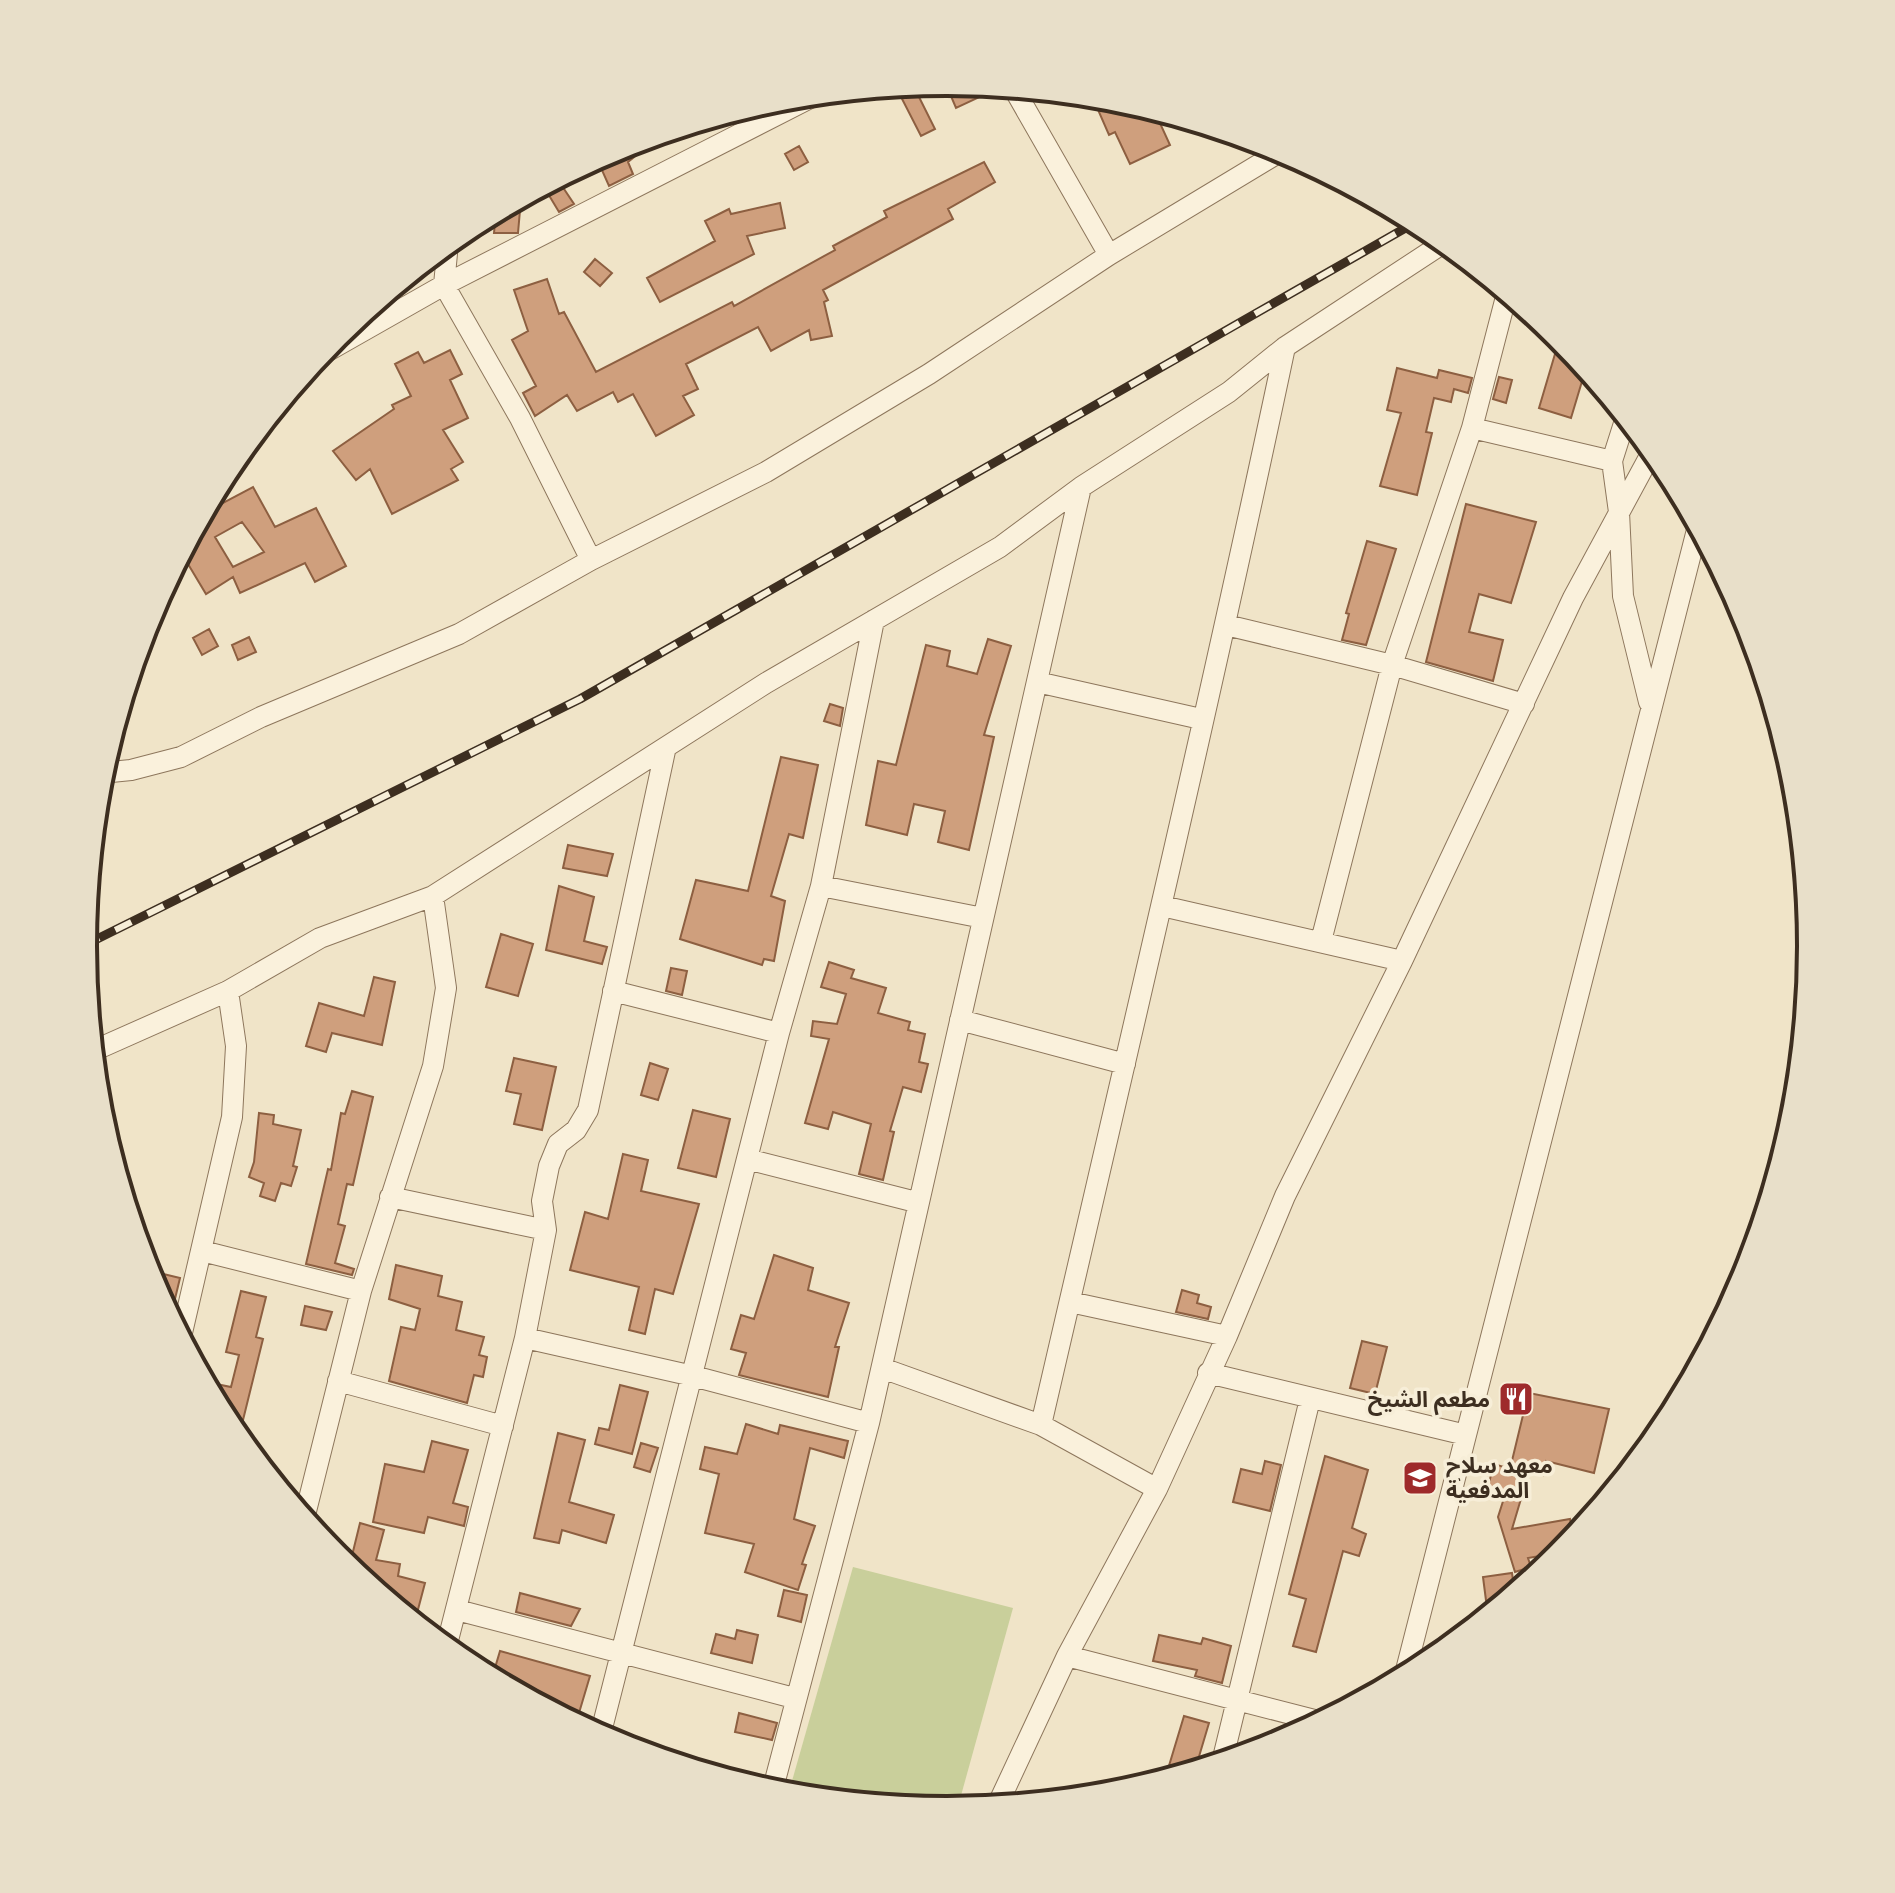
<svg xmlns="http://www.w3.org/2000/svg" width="1895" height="1893" viewBox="0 0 1895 1893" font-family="Lora,'Noto Sans Arabic',serif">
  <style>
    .green { fill: #c9cf9b }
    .building { fill: #cf9f7d; stroke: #8d5f41; stroke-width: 2; fill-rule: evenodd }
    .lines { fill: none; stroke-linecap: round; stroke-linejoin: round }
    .street-casing { stroke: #8d765c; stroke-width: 22 }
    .street { stroke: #faf1dc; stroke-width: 20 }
    .rail-casing { stroke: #3d2e20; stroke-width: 9 }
    .rail { stroke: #f7eed8; stroke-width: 6; stroke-dasharray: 18; stroke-linecap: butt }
    .labels { text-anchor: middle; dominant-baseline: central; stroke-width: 7; stroke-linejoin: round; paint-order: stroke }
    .poi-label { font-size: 22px; font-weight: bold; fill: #3d2e20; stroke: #f7eed8; text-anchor: end }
    .rim { fill: none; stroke: #3d2e20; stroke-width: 4 }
  </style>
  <rect width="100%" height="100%" fill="#f0e4c8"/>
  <!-- green -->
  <path class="green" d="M853,1567L1013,1608L957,1810L788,1795Z"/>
  <!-- building -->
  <path class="building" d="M945,82H948L1001,87L956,108Z
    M913,85L935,129L921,136L898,91Z
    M1092,96L1117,99L1154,110L1170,145L1130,164L1115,132L1109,135Z
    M664,133L628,162L633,174L609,186L597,159L617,148Z
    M799,146L808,162L794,170L785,154Z
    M984,162L995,182L948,209L953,219L823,290L828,300L824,302L832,336L811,340L809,330L771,351L758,327L686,364L698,389L683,396L694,415L656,436L633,394L618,402L613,392L577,411L567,395L535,416L523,393L536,386L512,340L528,331L514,290L547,279L559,314L564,312L596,372L732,302L734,306L835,250L833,246L887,217L884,211Z
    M560,183L574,204L559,212L547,192Z
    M521,199L518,233H494L496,212Z
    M780,203L785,228L747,236L754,254L660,302L647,278L715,241L705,221L729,209L731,214Z
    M595,259L612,273L600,286L584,272Z
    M1560,337L1586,368L1571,418L1539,408Z
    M450,350L462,374L450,380L468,418L443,430L463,462L451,469L458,480L392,514L370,469L356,480L333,451L394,409L392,405L411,396L395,364L418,352L424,363Z
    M1397,368L1437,378L1439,370L1472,378L1468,393L1454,389L1451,402L1434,398L1426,432L1432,433L1417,495L1380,486L1401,413L1387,410Z
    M1499,377L1512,380L1506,403L1493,399Z
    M253,487L275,527L316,508L346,566L315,582L305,563L240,593L233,577L206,594L182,554L204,513ZM242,522L264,552L233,567L215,537Z
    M1466,504L1536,522L1511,603L1479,594L1469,632L1503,640L1493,681L1426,662Z
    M1367,541L1396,549L1366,645L1342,640L1349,614L1346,613Z
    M209,629L218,646L202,655L193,638Z
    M249,637L256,652L238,660L232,645Z
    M988,639L1011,646L984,735L994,737L969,850L938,842L945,811L914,804L907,835L866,825L878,761L896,765L926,645L950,651L947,666L977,674Z
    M830,704L843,708L840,726L824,721Z
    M781,757L818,765L803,838L789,834L771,896L785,901L774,961L764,959L762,965L680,939L696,880L748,891Z
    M568,845L613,854L607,876L563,868Z
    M559,886L594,897L584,941L607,947L602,964L546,950Z
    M501,934L533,944L518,996L486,987Z
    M829,962L854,970L851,978L886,988L878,1013L910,1022L908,1030L925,1034L919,1062L928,1064L921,1092L903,1087L890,1131L894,1132L883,1180L859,1174L871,1124L833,1112L828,1129L805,1123L829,1039L811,1036L813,1021L837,1024L846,994L821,987Z
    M671,968L687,971L682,995L666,991Z
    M374,977L395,982L382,1045L332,1033L326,1052L306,1046L319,1003L364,1016Z
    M514,1058L556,1067L542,1130L514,1124L521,1094L506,1091Z
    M650,1063L668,1069L658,1100L641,1095Z
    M352,1091L373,1097L353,1185L347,1184L338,1224L345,1226L335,1263L354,1269L352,1275L306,1264L328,1169L331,1170L341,1113L345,1114Z
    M693,1110L730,1119L716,1177L678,1168Z
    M259,1113L274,1115L273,1124L301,1130L293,1166L297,1167L291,1186L281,1183L275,1201L260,1196L264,1183L249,1177L254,1162Z
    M623,1154L648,1160L641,1191L699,1204L673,1294L655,1289L645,1334L629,1330L639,1287L570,1270L585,1212L608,1219Z
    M774,1255L813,1268L808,1290L849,1303L835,1347H839L828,1397L739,1375L746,1353L731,1349L741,1315L754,1319Z
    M396,1265L442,1276L438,1296L462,1302L456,1330L484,1337L479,1355L487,1357L483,1377L474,1375L467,1403L389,1381L401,1327L415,1330L420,1309L389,1299Z
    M147,1270L180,1278L174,1303L161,1300Z
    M1182,1290L1199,1295L1197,1303L1211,1307L1208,1319L1176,1312Z
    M241,1291L266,1297L256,1337L263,1339L243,1420L222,1414L217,1404L221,1385L231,1387L239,1355L226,1352Z
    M305,1306L332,1312L326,1330L301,1325Z
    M1362,1341L1387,1347L1375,1394L1350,1388Z
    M620,1385L648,1392L632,1454L595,1444L599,1428L609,1430Z
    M1509,1389L1609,1409L1594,1473L1546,1461L1543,1475L1529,1472L1512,1529L1570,1519L1574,1540L1563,1552L1528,1558L1531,1567L1515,1572L1498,1517L1505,1495L1487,1490L1494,1464L1510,1469L1524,1411L1505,1407Z
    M746,1424L778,1434L780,1425L848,1441L844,1458L810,1448L794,1519L815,1526L802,1564L806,1565L798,1590L745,1572L754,1544L705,1533L719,1474L700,1469L705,1447L737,1454Z
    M558,1433L585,1440L569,1502L614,1515L606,1543L562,1530L559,1543L534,1538Z
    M432,1441L468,1450L453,1503L468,1507L464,1526L428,1517L424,1533L373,1522L385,1464L424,1472Z
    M641,1443L658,1448L650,1472L634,1467Z
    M1325,1456L1368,1470L1352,1528L1366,1534L1359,1556L1343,1551L1316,1652L1293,1646L1306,1599L1289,1594Z
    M1265,1461L1281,1465L1270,1511L1233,1502L1241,1469L1262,1474Z
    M360,1523L384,1530L376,1560L400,1564L398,1576L425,1583L416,1617L406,1615L349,1568Z
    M1512,1573L1515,1594L1488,1616L1483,1577Z
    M784,1590L807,1595L801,1622L778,1616Z
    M520,1593L580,1609L571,1626L516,1612Z
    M737,1630L758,1635L752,1663L711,1653L716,1634L735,1639Z
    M1159,1635L1201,1644L1203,1638L1231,1646L1222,1683L1195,1676L1197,1670L1153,1661Z
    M500,1651L590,1676L576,1723L542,1705L544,1698L492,1678Z
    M739,1713L777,1723L772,1740L735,1732Z
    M1184,1716L1209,1723L1195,1770L1165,1779Z"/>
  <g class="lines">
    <defs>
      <path id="street" d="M1014,89L1109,255
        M448,243L444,285L520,418L591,560
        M319,356L444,285L816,95
        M1626,417L1612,461L1619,512L1623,596L1649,702
        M1472,428L1612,461
        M1226,625L1392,665L1524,704
        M1037,682L1201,719
        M101,773L131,770L181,757L261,717L459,634L591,560L766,472L929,374L1109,255L1283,150
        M821,886L983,918
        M1162,906L1402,961
        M1321,941L1392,665L1472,428L1507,293
        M613,991L779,1033
        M960,1020L1125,1064
        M93,1051L228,991L320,938L433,896L766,683L1000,547L1081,487L1229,392L1285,347L1445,242
        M747,1159L916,1202
        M390,1197L546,1230
        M202,1251L361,1291
        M1070,1302L1227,1336
        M181,1337L232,1117L236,1046L228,991
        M525,1338L693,1376L869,1423
        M882,1368L1041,1425L1157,1489
        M1208,1373L1466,1435
        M338,1381L503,1426
        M1041,1425C1124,1066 1209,707 1285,347
        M304,1519L361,1291L433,1066L446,988L433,896
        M457,1610L794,1698
        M446,1648L525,1338L546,1230L542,1201L549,1166L558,1144L576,1130L588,1110L665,751
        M1067,1656L1322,1722
        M1404,1678L1698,526
        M600,1736L779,1033L821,886L874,620
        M1222,1762L1310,1399
        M772,1792L869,1423L1081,487
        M997,1806L1067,1656L1157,1489L1227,1336L1285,1196L1402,961L1573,598L1653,450"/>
    </defs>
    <!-- street casing -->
    <use href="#street" class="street-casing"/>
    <!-- street -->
    <use href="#street" class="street"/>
    <defs>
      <path id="rail" d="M83,946L580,699L1416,222"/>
    </defs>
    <!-- rail casing -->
    <use href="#rail" class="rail-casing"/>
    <!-- rail -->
    <use href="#rail" class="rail"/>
  </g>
  <!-- icons -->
  <defs>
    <symbol id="restaurant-square" viewBox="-11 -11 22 22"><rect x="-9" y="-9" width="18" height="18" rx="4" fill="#9e2a2b" stroke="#f7eed8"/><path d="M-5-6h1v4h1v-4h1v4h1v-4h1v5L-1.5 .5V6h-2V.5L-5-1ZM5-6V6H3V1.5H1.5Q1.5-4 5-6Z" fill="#fff"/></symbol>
    <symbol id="university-square" viewBox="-11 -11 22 22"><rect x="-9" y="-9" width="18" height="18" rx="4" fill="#9e2a2b" stroke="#f7eed8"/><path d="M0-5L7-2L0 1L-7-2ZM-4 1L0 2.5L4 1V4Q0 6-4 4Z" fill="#fff"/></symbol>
  </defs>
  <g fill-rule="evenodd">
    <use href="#restaurant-square" x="1496" y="1379" width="40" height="40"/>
    <use href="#university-square" x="1400" y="1458" width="40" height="40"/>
  </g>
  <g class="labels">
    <!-- poi labels -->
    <g class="poi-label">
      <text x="1490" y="1399">مطعم الشيخ</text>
      <text x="1446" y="1465" text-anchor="start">معهد سلاح<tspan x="1446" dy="25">المدفعية</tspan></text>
    </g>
  </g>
  <!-- crop -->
  <path d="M0 0H1895V1893H0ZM97 946a850 850 0 1 1 1700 0a850 850 0 1 1-1700 0Z" fill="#e8dfc9" fill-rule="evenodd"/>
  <path class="rim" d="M97 946a850 850 0 1 1 1700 0a850 850 0 1 1-1700 0Z"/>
</svg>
